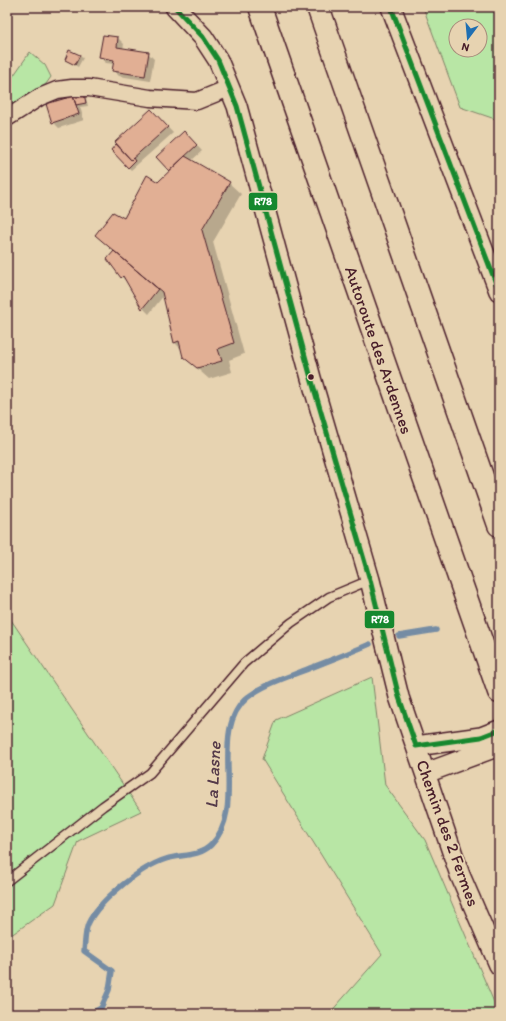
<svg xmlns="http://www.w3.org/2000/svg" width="506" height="1021" viewBox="0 0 506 1021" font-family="Itim,sans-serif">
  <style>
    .green { fill: #b8e6a5; stroke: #818268; fill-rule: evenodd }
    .shadow { fill: #0003 }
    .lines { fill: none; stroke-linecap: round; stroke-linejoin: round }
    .stream { stroke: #758ca4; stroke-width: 5.5 }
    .building { fill: #e1af94; stroke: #4a1f2b }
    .service-casing { stroke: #4a1f2b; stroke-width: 11 }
    .minor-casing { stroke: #4a1f2b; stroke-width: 19 }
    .tertiary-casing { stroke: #4a1f2b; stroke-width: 22 }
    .motorway-casing { stroke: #4a1f2b; stroke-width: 25 }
    .service { stroke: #e7d3b1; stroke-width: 8 }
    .minor { stroke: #e7d3b1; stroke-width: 16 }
    .tertiary { stroke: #e7d3b1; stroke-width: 19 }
    .motorway { stroke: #e7d3b1; stroke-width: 22 }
    .bus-1-casing { stroke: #e7d3b1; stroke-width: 8 }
    .bus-1 { stroke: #15882e; stroke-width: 5 }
    .bus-dot { fill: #4a1f2b; stroke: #e7d3b1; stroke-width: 1.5 }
    .labels { text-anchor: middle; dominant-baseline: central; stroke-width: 3.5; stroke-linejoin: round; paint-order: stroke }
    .street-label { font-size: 17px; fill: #4a1f2b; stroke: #e7d3b1 }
    .water-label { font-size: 18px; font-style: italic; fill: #553a49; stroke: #e7d3b1 }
    .line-badge { stroke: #e7d3b1; stroke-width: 1.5 }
    .badge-label { font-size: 11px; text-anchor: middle; font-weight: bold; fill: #fff }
  </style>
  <rect width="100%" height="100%" fill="#e7d3b1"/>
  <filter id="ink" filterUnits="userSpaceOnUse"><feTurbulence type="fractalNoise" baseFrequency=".025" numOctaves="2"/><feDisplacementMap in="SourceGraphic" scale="8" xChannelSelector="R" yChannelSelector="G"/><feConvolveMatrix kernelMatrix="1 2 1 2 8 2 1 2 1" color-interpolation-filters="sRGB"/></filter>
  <g filter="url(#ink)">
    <!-- green -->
    <path class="green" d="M423,7H499V116L495,119L460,107ZM456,26H480V50H456Z
      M30,52L45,65L51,77L46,84L7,109V85Z
      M7,614L141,811L78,841L55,904L7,938Z
      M372,677L385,785L425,840L499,1014H329L382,954L262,759L276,720Z"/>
    <!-- shadow -->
    <path class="shadow" d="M118,38L124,44L123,49L148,53L154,59L150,81L119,76L113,70L114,64L106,63L100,57Z
      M70,51L83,58L78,67L66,60Z
      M84,95L86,98L88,106L80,107L84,120L59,128L53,122Z
      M157,116L173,133L131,170L112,150Z
      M184,132L202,151L191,161L229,183L241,194L213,242L244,354L229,360L232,372L209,379L184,357L182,350L174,342L164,295L149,314L143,308L128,283L122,277L115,252L96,235L124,219L170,171L157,157Z"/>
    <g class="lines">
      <!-- stream -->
      <path class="stream" d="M399,636L436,630
        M90,1014L101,1008L109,990L112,971L84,951C85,943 85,931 88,924C99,900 141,867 166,859C181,854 199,857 211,845C249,807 206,731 248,697C263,685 283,679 300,672C323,663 347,654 370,644"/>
    </g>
    <!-- building -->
    <path class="building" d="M103,35L118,37L117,47L149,52L145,76L112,71L114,60L99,57Z
      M69,50L80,55L75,65L65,60Z
      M84,94L86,103L76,105L73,96Z
      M73,96L79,114L52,123L46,104Z
      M151,109L168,127L131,160L115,142Z
      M184,131L197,145L169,171L156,157Z
      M116,144L131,160L133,158L135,161L128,168L111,150Z
      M185,156L230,182L202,230L234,343L218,349L222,361L197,368L183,357L179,341L174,343L162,292L95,235L113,212L124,218L147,175L158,182Z
      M114,251L158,289L142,309L123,276L121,278L107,259Z"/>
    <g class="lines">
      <defs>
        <path id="service" d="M7,881L103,806L150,773L244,663L291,623L329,597L370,580"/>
        <path id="minor" d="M7,118L40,97L57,90L72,88H89L150,98L197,101L229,88"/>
        <path id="tertiary" d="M175,7L203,37L218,60L237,106L311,378L370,580L399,697L460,875L499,965
          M391,7L499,291
          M416,746L481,737L499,730
          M426,773L499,746"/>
        <path id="motorway" d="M260,7L499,692
          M318,7L499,525"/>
      </defs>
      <!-- service casing -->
      <use href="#service" class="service-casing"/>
      <!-- minor casing -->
      <use href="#minor" class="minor-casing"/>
      <!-- tertiary casing -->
      <use href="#tertiary" class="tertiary-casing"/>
      <!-- motorway casing -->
      <use href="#motorway" class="motorway-casing"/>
      <!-- service -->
      <use href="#service" class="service"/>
      <!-- minor -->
      <use href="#minor" class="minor"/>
      <!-- tertiary -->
      <use href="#tertiary" class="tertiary"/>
      <!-- motorway -->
      <use href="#motorway" class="motorway"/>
      <defs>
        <path id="bus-1" d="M175,7L203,37L218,60L237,106L311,378L370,580L399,697L416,746L481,737L499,730
          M391,7L499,291"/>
      </defs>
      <!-- bus-1 casing -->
      <use href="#bus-1" class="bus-1-casing"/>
      <!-- bus-1 -->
      <use href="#bus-1" class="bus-1"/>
    </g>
  </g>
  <!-- markers -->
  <circle class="bus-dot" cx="311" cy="377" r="3.5"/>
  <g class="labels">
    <!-- street labels -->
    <g class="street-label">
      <text transform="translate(379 350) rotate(71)">Autoroute des Ardennes</text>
      <text transform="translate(448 833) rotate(70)">Chemin des 2 Fermes</text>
    </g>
    <!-- water labels -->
    <g class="water-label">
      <text transform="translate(213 775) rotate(-87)">La Lasne</text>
    </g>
  </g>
  <g class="line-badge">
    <rect x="248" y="192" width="30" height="19" rx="4" fill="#15882e"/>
    <rect x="364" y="610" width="31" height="19" rx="4" fill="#15882e"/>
  </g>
  <g class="badge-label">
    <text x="263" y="205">R78</text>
    <text x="380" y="623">R78</text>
  </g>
  <!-- margin -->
  <rect width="506" height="1021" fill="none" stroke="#e7d3b1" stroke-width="24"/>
  <rect x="12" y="12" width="482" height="997" fill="none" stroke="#4a1f2b" stroke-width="1.5" filter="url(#ink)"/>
  <!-- north arrow -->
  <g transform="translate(468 38) rotate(196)"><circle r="19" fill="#e7d3b1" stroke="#a88b7b"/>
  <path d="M0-3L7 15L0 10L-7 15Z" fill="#1f6fb2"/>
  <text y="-6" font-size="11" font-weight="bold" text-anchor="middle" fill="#4a1f2b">N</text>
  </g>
</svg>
